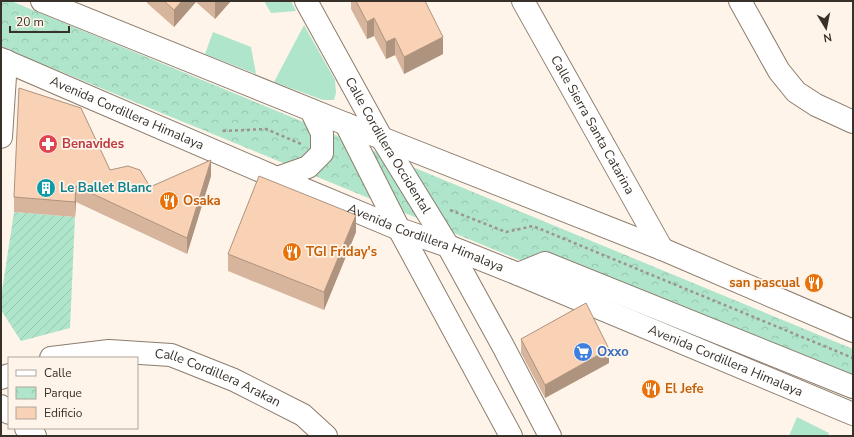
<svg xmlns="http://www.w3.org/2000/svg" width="854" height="437" viewBox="0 0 854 437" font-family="'Nunito Sans',sans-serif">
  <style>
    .grass { fill: #afe6cb }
    .park { fill: url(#park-crowns) }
    .garden { fill: url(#garden-furrows) }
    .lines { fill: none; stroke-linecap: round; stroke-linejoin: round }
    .minor-casing { stroke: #8c7d6d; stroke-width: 24 }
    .major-casing { stroke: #8c7d6d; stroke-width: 24 }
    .path { stroke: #9d948b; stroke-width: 2.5; stroke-dasharray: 3 3; stroke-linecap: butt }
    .minor { stroke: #fff; stroke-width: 22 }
    .major { stroke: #fff; stroke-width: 22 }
    .wall { fill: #d6b59c }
    .shaded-wall { fill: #ae937f }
    .building { fill: #f9d2b5; stroke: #ae937f }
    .labels { text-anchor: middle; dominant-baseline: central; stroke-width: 3.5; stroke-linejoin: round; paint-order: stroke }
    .street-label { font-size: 13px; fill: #38312a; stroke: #fef4e9 }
    .health-label { font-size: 13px; font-weight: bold; fill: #be3a42; stroke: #fef4e9; text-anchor: start }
    .culture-label { font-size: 13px; font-weight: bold; fill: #0d838f; stroke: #fef4e9; text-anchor: start }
    .food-label { font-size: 13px; font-weight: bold; fill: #c56008; stroke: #fef4e9; text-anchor: start }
    .shop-label { font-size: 13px; font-weight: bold; fill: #366cbe; stroke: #fef4e9; text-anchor: start }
  </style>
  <defs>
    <pattern id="park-crowns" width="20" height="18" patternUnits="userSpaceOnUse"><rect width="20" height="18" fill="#afe6cb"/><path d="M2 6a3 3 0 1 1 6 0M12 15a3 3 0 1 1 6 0" fill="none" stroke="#97c6ae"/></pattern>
    <pattern id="garden-furrows" width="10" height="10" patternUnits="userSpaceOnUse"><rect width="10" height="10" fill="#afe6cb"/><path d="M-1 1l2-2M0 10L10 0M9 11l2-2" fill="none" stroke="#97c6ae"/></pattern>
  </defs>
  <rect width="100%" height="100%" fill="#fef4e9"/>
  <!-- grass -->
  <path class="grass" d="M264,1H291L296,11L271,13Z
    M304,25L335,80L336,93L334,100H323L274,82Z
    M213,32L251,47L256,74L205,54Z
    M797,417L829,433L828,436H789Z"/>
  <!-- park -->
  <path class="park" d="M1,1H11L853,349V397L1,47Z"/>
  <!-- garden -->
  <path class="garden" d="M14,212L75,217L70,328L21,341L1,310V298Z"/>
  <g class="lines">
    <defs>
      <g id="minor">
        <path id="s1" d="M306,1L381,137L448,246L503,346L550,436"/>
        <path id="s2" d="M523,1L662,249"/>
        <path d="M740,1L779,71L796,92L816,105L853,122"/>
        <path d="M346,124L399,229L511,436"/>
        <path d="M1,137L6,61"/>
        <path d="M518,274L545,263L853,387"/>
        <path id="s3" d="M51,358L109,351L171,355L234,380L303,415L326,436"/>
        <path d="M1,378L9,375"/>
        <path d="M1,406L9,413"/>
        <path d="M26,428L35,436"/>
      </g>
      <g id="major">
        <path d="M42,1L346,124L662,249L853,331"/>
        <path id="s4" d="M1,59L277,178L399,229L448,246L518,274L853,414"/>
        <path d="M277,178L308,167L322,153V133L311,110"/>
      </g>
    </defs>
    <!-- minor casing -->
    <use href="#minor" class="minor-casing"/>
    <!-- major casing -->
    <use href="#major" class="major-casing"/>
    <!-- path -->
    <path class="path" d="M223,131L266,129L301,144
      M450,210L506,232L533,226L853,358"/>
    <!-- minor -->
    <use href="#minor" class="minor"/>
    <!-- major -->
    <use href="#major" class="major"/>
  </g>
  <!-- wall -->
  <path class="wall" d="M147,1H231L215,19L196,2L174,27L147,3Z
    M351,1H425L443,54L404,74L395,55L386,59L374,36L367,39L351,9Z
    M110,170L150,187L211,176L187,254L76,202L75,217L14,212V197Z
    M356,232L324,310L228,271V254Z
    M521,339L609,363L545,398L521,353Z"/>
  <!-- shaded-wall -->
  <path class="shaded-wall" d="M182,1H196V2L174,27V10Z
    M216,1H231L215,19V2Z
    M374,18V36L367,39V22Z
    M443,37V54L404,74V57Z
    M395,38V55L386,59V42Z
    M211,160V176L187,254V238Z
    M76,186V202L75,217V202Z
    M356,215V232L324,310V292Z
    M609,349V363L545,398V385Z"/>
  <!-- building -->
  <path class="building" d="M164,1H182L174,10Z
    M356,1H425L443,37L404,57L395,38L386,42L374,18L367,22Z
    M19,88L81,108L110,170L128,166L140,170L150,187L211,160L187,238L76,186L75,202L14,197Z
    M259,176L356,215L324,292L228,254Z
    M586,303L609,349L545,385L521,339Z"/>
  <!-- icons -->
  <defs>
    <symbol id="pharmacy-disc" viewBox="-11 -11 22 22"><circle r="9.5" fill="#e0444e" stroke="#fef4e9"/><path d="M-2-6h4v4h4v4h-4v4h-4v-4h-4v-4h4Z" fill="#fff"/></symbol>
    <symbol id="building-disc" viewBox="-11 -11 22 22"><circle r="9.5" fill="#0f9aa8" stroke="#fef4e9"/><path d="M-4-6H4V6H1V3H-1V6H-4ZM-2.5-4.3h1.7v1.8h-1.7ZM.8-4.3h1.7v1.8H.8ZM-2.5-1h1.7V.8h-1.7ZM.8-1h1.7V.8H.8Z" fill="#fff"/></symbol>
    <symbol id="restaurant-disc" viewBox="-11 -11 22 22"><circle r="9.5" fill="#e8710a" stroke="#fef4e9"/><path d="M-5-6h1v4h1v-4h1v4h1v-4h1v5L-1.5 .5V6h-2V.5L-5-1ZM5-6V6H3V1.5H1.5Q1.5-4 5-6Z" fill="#fff"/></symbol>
    <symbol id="supermarket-disc" viewBox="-11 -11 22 22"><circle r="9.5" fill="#3f7fe0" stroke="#fef4e9"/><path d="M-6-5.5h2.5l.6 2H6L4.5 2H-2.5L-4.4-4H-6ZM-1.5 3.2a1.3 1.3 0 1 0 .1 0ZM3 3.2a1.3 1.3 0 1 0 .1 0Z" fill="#fff"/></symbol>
  </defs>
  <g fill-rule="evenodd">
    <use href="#pharmacy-disc" x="37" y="133" width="22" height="22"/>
    <use href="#building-disc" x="35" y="177" width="22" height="22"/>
    <use href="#restaurant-disc" x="158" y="190" width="22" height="22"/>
    <use href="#restaurant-disc" x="281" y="241" width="22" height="22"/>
    <use href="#restaurant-disc" x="803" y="272" width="22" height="22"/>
    <use href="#supermarket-disc" x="572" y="341" width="22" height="22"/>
    <use href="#restaurant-disc" x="640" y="378" width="22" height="22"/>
  </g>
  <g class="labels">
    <!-- street labels -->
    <g class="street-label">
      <text stroke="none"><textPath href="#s4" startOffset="137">Avenida Cordillera Himalaya</textPath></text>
      <text stroke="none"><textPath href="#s2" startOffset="142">Calle Sierra Santa Catarina</textPath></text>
      <text stroke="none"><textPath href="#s1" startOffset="166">Calle Cordillera Occidental</textPath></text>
      <text stroke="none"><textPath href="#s4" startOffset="461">Avenida Cordillera Himalaya</textPath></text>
      <text stroke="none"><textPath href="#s4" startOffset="785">Avenida Cordillera Himalaya</textPath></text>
      <text stroke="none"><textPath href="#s3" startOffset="172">Calle Cordillera Arakan</textPath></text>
    </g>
    <!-- health labels -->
    <g class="health-label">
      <text x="62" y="144">Benavides</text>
    </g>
    <!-- culture labels -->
    <g class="culture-label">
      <text x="60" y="188">Le Ballet Blanc</text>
    </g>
    <!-- food labels -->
    <g class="food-label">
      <text x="183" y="201">Osaka</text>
      <text x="306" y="252">TGI Friday's</text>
      <text x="800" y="283" text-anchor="end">san pascual</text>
      <text x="665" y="389">El Jefe</text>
    </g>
    <!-- shop labels -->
    <g class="shop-label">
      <text x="597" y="352">Oxxo</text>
    </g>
  </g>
  <!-- border -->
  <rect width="854" height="437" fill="none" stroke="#38312a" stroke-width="4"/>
  <!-- legend -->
  <rect x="8" y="357" width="130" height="72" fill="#fef4e9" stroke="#afa69d"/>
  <rect x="16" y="370" width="20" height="6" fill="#ffffff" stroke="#afa69d"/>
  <text x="44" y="377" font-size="12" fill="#38312a">Calle</text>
  <rect x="16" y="387" width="20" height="12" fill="url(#park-crowns)" stroke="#afa69d"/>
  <text x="44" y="397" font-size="12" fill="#38312a">Parque</text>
  <rect x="16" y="407" width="20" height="12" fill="#f9d2b5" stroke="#afa69d"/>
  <text x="44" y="417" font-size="12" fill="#38312a">Edificio</text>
  <!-- north arrow -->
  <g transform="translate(826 28) rotate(170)" stroke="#fef4e9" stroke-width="3" paint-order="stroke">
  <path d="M0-3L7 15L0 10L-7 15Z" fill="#38312a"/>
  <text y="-6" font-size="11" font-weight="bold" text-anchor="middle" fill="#38312a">N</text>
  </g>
  <!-- scale -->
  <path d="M10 26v6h59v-6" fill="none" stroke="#38312a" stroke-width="2"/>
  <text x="16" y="26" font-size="12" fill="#38312a" stroke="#fef4e9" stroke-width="3" paint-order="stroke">20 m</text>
</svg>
